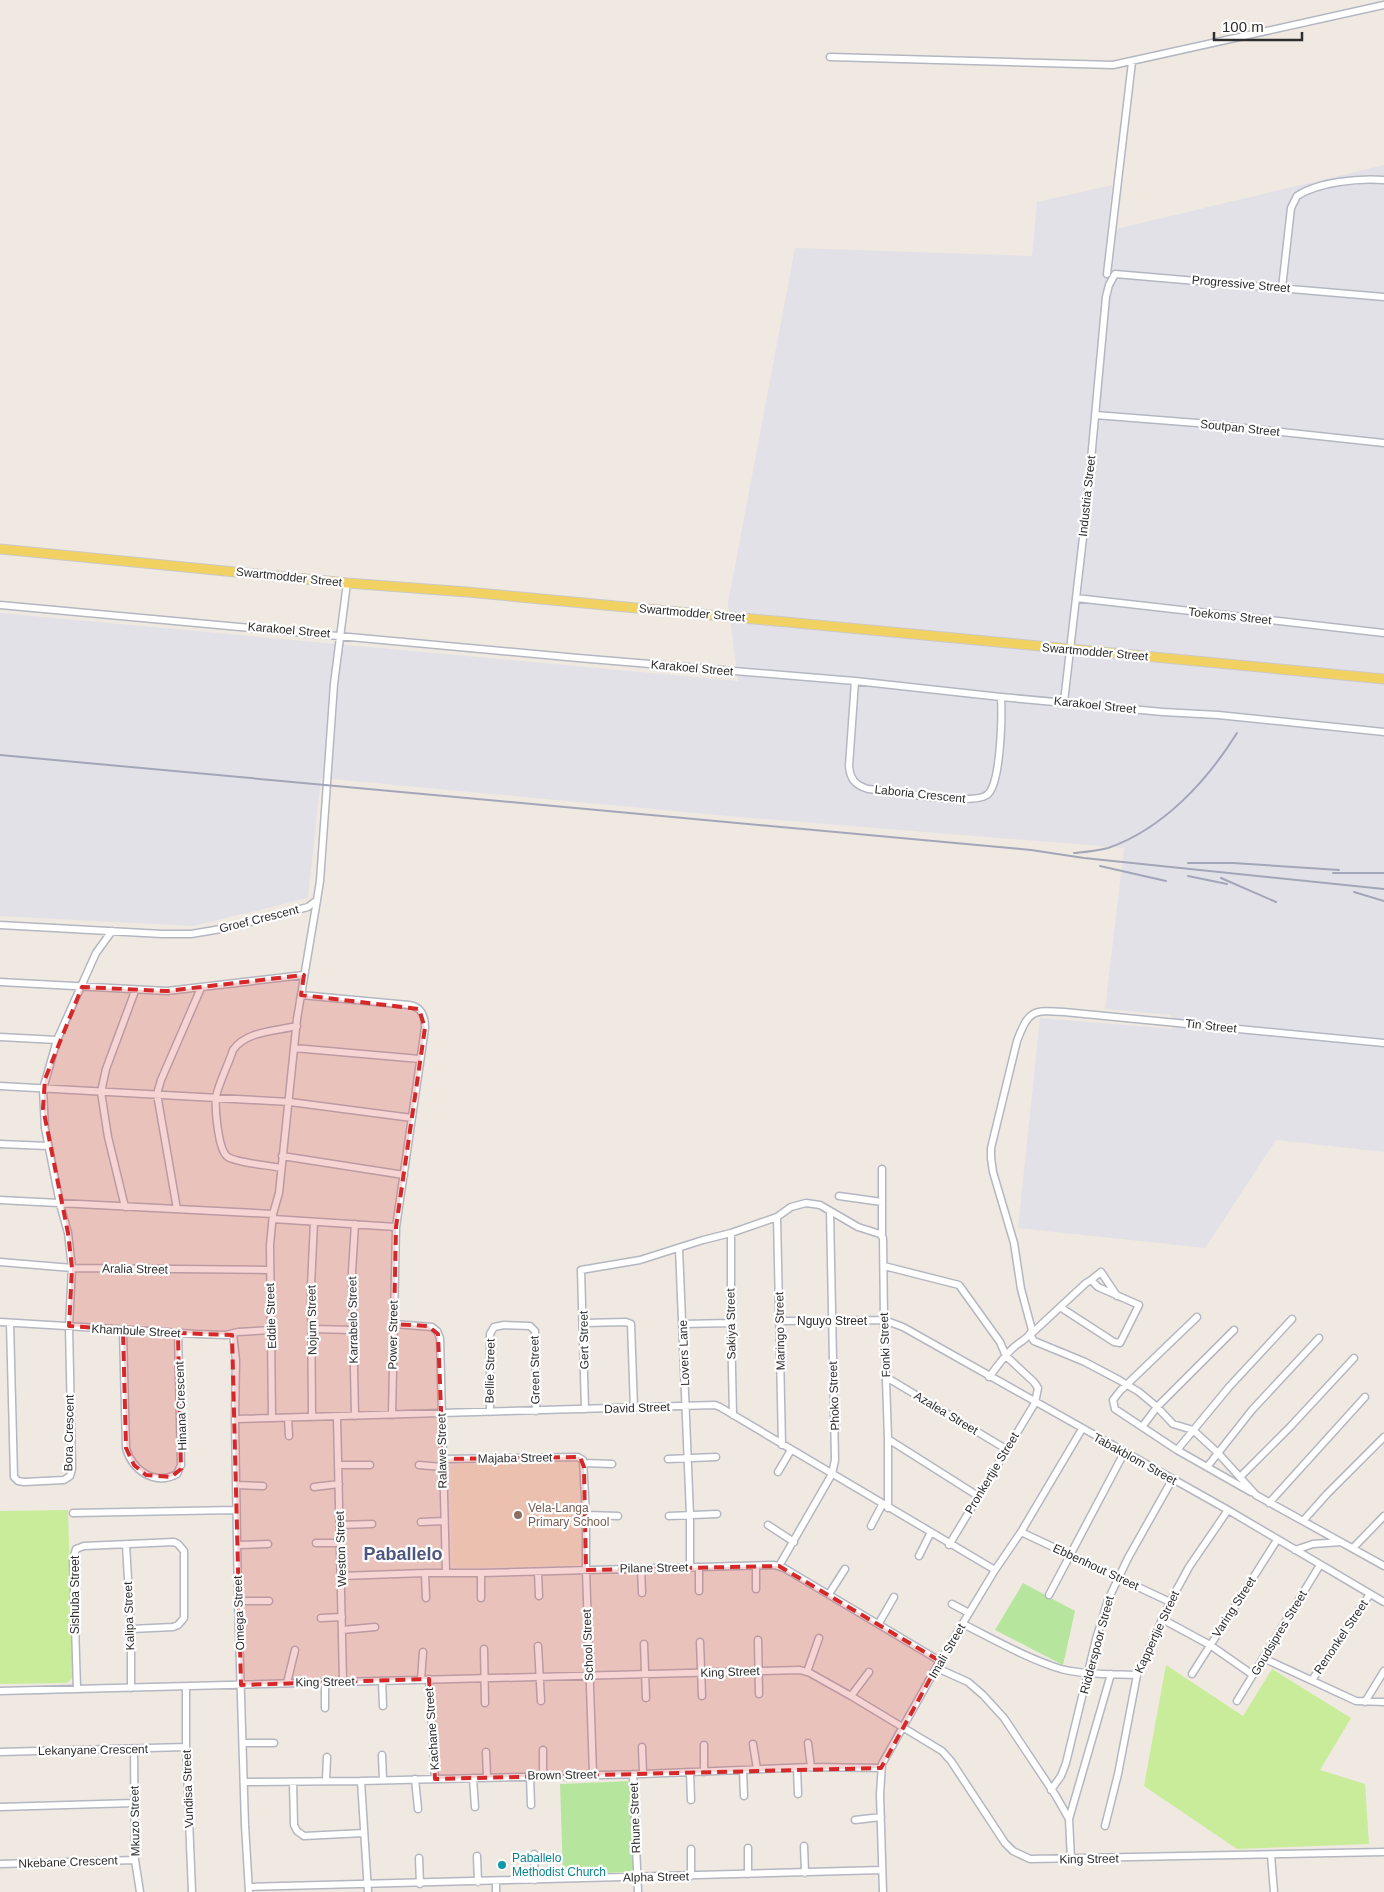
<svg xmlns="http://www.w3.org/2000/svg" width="1384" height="1892" viewBox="0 0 1384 1892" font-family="Helvetica,sans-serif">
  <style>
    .industrial { fill: #e3e1e8 }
    .education { fill: #f0e6d1 }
    .green { fill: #b6e59e }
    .pitch { fill: #c9ec9a }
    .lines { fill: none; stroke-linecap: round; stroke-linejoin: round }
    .minor-casing { stroke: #b4b7c1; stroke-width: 9 }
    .major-casing { stroke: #c9c9c9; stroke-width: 11 }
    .minor { stroke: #fff; stroke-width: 6 }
    .major { stroke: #f2d163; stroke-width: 9 }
    .rail { stroke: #a3a6b8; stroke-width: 2 }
    .marked { fill: #d62828; fill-opacity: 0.2; stroke: #d62828; stroke-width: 4; stroke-dasharray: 10 6; stroke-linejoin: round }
    .education-dot { fill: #8d6e63; stroke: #fff; stroke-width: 2 }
    .culture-dot { fill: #0f9aa8; stroke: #fff; stroke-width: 2 }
    .labels { text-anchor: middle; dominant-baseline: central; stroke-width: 4.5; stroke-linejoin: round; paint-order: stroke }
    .street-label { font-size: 12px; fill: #2e2e2e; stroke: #fff }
    .education-label { font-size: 12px; fill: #785e54; stroke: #fff; text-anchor: start }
    .culture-label { font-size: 12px; fill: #0d838f; stroke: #fff; text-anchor: start }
    .district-label { font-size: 18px; font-weight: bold; fill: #4d5680; stroke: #fff }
  </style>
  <rect width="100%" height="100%" fill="#efe9e1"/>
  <!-- industrial -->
  <path class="industrial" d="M1384,165V1152L1276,1140L1205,1248L1018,1228L1040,1018L1172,1029L1171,1015L1105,1009L1124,848L739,817L321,778L308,898L193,926L0,916V613L738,681L728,603L795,248L1032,256L1037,202L1112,185L1108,231Z"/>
  <!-- education -->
  <path class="education" d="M578,1461L583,1466L586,1560L579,1565L458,1568L453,1564L451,1469L456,1464Z"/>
  <!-- green -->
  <path class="green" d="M1023,1583L1075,1611L1063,1665L995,1630Z
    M631,1781L634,1872L563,1874L560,1784Z"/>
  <!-- pitch -->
  <path class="pitch" d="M68,1510L73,1678L67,1683L0,1684V1511Z
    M1166,1665L1243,1716L1272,1669L1351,1718L1320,1770L1365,1784L1369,1844L1237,1849L1144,1786Z"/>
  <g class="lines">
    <defs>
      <path id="minor" d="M830,57L1113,65L1384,5
        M1107,274L1132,62
        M1282,288L1291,208L1297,196C1318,182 1359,178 1384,180
        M1095,415L1197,423L1384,443
        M1076,598L1384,633
        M0,605L578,658L855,681L1001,697L1163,712L1218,715L1384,732
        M855,681L849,766C850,779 855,785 868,789C888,791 976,807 988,794C1001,782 1002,715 1001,697
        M1064,702L1087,503L1106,297L1109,285L1115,274L1384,297
        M0,925L162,934H191L227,928L308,907L317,900L320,881L334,684L347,583
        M0,982L167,991L304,975
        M301,995L409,1005C422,1007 425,1016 425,1028L396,1227
        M0,1037L57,1040
        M294,1048L420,1059
        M0,1086L290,1102L412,1118
        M0,1144L48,1146
        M282,1156L404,1175
        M281,1168C268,1165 237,1163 228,1157C218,1151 215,1109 216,1097C218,1085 229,1063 233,1050C246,1031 276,1031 297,1026
        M839,1196L882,1202
        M0,1200L273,1214
        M125,1207L108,1137L101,1092L106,1069L135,991
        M177,1209L157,1094L161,1080L201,988
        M777,1217L782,1445
        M273,1219L396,1227L392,1415
        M731,1233V1323L733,1415
        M882,1235V1169
        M679,1248L690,1515V1567
        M0,1262L72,1268L270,1270
        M884,1266L959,1285L1000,1342L1006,1356L1034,1382L1038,1388L1035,1403L949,1545
        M1091,1280L1101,1272L1117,1296
        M1060,1307L1114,1342L1120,1343L1139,1305L1098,1287L1091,1280L1086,1283L1030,1335L1034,1341L1085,1362L1119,1380L1139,1392L1157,1407L1173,1424L1193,1430L1218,1453L1256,1495L1303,1521
        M1197,1317L1120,1391L1113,1400L1115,1409L1177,1450L1251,1492
        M780,1321L884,1320L903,1327L1228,1510L1384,1602
        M0,1322L197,1334L226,1335L238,1332L272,1330
        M10,1323L14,1477L18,1481L24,1482L64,1480L70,1476L72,1469L69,1326L72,1268L68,1233L60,1204L45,1128L43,1089L57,1040L96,953L112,931
        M584,1323L626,1322L631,1324L634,1408
        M394,1324L432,1327L437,1331L440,1338L446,1573
        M683,1324L731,1323
        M312,1329L354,1330
        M123,1330L126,1448C132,1470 154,1486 177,1474L181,1465L178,1333
        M233,1334L236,1360L235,1419L238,1601L245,1825L249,1892
        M886,1377L1006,1449
        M989,1377C998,1366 1006,1352 1018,1344C1024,1339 1029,1338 1032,1330L1021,1289L1014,1243L993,1172L991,1158V1148L1017,1041C1029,1010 1032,1010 1064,1012L1384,1043
        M585,1409L581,1270L640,1260L703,1240L731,1233L777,1217L791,1207L806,1203L820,1205L858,1227L880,1234L883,1238L884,1320L888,1439V1508
        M490,1412V1334L494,1327L504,1325L530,1326L535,1331L536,1411
        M355,1416L352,1272L355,1224
        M312,1417L311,1286L314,1222
        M337,1417L343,1681
        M272,1418L270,1245L273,1214L279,1193L297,1019L317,900
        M288,1418L289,1436
        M235,1419L715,1405L720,1407L995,1570
        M1142,1427L1157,1407L1234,1330
        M1384,1437L1327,1494L1303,1521L1384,1566
        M888,1439L978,1496
        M1177,1450L1229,1387L1292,1319
        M443,1459L578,1457L583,1460L586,1515V1570L593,1774
        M668,1459L716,1457
        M584,1463L612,1464
        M338,1465H370
        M419,1465L442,1467
        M1207,1467L1252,1410L1319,1338
        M778,1472L791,1450
        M1240,1477L1290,1427L1354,1358
        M236,1485L263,1486
        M314,1487L339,1484
        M1269,1503L1365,1397
        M73,1513L236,1510
        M586,1515L618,1516
        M669,1516L717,1514
        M421,1522L444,1521
        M340,1525L372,1524
        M768,1525L794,1542
        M871,1526L882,1505
        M1021,1532L1170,1602
        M316,1543H340
        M126,1545L131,1629V1688
        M237,1545L268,1544
        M1353,1548L1384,1516
        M1295,1550L1313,1544L1341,1542
        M919,1556L930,1534
        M756,1566V1589
        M779,1566L832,1474L835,1460L830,1211
        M699,1567V1591
        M641,1568L642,1593
        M538,1572L539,1596
        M425,1573L426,1598
        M481,1573V1598
        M341,1576L425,1573H481L774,1565L784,1568L940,1661
        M829,1594L845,1569
        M1049,1595L1124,1453
        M238,1601H269
        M952,1604L969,1613
        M321,1618L342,1617
        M1162,1619L1210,1645L1253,1675
        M879,1623L894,1597
        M963,1624C993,1639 1028,1659 1061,1669C1085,1675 1112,1674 1137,1675
        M342,1630L375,1627
        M758,1640L759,1694
        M700,1642L702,1696
        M644,1644L646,1698
        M538,1646L541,1701
        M484,1649L485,1703
        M1263,1658L1356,1701L1384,1702
        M937,1668L968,1682L983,1695L1004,1718L1056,1796L1069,1819
        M807,1672L819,1638
        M1192,1674L1277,1540
        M429,1679L435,1779
        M421,1680L423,1652
        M1312,1680L1370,1594
        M382,1681L383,1706
        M287,1683L295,1650
        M325,1683V1708
        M186,1687V1747L192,1892
        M77,1689L73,1559L76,1549L84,1546L174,1542L178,1544L184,1551V1618L178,1625L173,1627L131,1629
        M0,1691L800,1670L810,1673L851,1696L942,1751L951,1761L1005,1843L1013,1851L1030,1859L1384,1852
        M851,1696L869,1672
        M1237,1701L1320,1565
        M1365,1702L1384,1671
        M243,1743H274
        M808,1743L811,1767
        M753,1744L757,1769
        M704,1745V1772
        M642,1747L643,1774
        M134,1749L135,1860L140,1892
        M543,1750V1776
        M0,1752L186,1747
        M486,1752L487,1777
        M382,1755L383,1780
        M797,1768L798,1794
        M743,1770L744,1796
        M690,1772L691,1800
        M633,1774L638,1892
        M530,1776L531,1805
        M473,1778L475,1807
        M415,1779L418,1809
        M326,1781L327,1757
        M361,1781L368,1892
        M244,1782L361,1781L643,1774L811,1767L881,1768
        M293,1782L294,1825L297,1831L304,1836L364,1833
        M1051,1790L1061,1776L1066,1763L1096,1639L1108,1600L1128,1558L1172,1480
        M0,1807L134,1803
        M855,1820L881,1817
        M1105,1826L1118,1774L1137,1675L1170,1602L1189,1567L1228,1510
        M804,1846L805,1873
        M691,1849V1876
        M534,1854L535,1880
        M1271,1855L1274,1892
        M477,1856L478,1882
        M419,1858L420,1884
        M1071,1859L1069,1819L1111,1674
        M0,1864L135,1860
        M748,1874V1848
        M249,1887L882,1870
        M496,1892V1881
        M883,1892L880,1794L882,1764L940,1661L995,1570L1021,1532L1082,1429"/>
      <path id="major" d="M0,549L347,583L467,592L934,636L1384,679"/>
    </defs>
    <!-- minor casing -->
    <use href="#minor" class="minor-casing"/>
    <!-- major casing -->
    <use href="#major" class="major-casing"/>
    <!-- minor -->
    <use href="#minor" class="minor"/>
    <!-- major -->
    <use href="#major" class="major"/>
    <!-- rail -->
    <path class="rail" d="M0,755L1031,850L1084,858L1384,889
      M1074,853C1084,852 1097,851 1108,848C1163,829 1207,781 1237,733
      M1188,863H1233L1339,870
      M1100,866L1166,881
      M1333,873H1384
      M1188,876L1227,884
      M1221,878L1276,902
      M1354,892L1384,901"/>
  </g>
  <!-- marked area -->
  <path class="marked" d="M304,975L301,995L419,1009L425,1028L396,1227L394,1324L428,1326L438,1334L443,1459L580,1457L584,1467L586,1570L779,1566L940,1661L881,1768L435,1779L429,1679L241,1685L232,1335L178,1333L181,1469L171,1477L146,1475L134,1465L126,1448L123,1330L69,1326L72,1268L68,1233L43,1108L45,1079L82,987L167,991Z"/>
  <!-- markers -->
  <circle class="education-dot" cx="518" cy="1515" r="5"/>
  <circle class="culture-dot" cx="502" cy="1865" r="5"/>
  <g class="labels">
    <!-- street labels -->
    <g class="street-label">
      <text transform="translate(1241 284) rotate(5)">Progressive Street</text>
      <text transform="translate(1240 428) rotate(6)">Soutpan Street</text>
      <text transform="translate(1087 496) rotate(-84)">Industria Street</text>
      <text transform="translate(289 577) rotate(6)">Swartmodder Street</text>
      <text transform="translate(692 613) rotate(5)">Swartmodder Street</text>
      <text transform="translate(1230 616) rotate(6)">Toekoms Street</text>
      <text transform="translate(289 630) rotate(5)">Karakoel Street</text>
      <text transform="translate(1095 652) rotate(5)">Swartmodder Street</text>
      <text transform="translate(692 668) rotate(5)">Karakoel Street</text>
      <text transform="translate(1095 705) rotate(6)">Karakoel Street</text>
      <text transform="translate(920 794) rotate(6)">Laboria Crescent</text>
      <text transform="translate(259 919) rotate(-14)">Groef Crescent</text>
      <text transform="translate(1211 1026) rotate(6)">Tin Street</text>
      <text transform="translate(135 1269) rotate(1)">Aralia Street</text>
      <text transform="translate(271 1316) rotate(-92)">Eddie Street</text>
      <text transform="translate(312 1320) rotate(-91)">Nojum Street</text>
      <text transform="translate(353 1320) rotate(-91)">Karrabelo Street</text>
      <text x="832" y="1321">Nguyo Street</text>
      <text transform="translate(731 1324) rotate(-91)">Sakiya Street</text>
      <text transform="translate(136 1331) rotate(3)">Khambule Street</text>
      <text transform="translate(780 1331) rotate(-91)">Maringo Street</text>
      <text transform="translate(393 1335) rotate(-89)">Power Street</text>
      <text transform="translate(584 1340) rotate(-91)">Gert Street</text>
      <text transform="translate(885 1345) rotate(-92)">Fonki Street</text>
      <text transform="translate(684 1353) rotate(-92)">Lovers Lane</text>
      <text transform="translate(535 1370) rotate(-91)">Green Street</text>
      <text transform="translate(490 1371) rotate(-89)">Bellie Street</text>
      <text transform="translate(834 1396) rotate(-92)">Phoko Street</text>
      <text transform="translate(181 1406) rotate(-92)">Hinana Crescent</text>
      <text transform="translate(637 1408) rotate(-2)">David Street</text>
      <text transform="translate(946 1413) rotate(31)">Azalea Street</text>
      <text transform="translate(69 1433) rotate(-89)">Bora Crescent</text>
      <text transform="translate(442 1451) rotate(-91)">Ralawe Street</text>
      <text transform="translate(515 1458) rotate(-1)">Majaba Street</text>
      <text transform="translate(1135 1459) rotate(29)">Tabakblom Street</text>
      <text transform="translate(992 1473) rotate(-59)">Pronkertjie Street</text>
      <text transform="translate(341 1549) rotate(-92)">Weston Street</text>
      <text transform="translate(1096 1567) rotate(25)">Ebbenhout Street</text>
      <text transform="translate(654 1568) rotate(-1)">Pilane Street</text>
      <text transform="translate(75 1595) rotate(-90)">Sishuba Street</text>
      <text transform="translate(1234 1607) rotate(-57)">Varing Street</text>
      <text transform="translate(239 1613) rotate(-92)">Omega Street</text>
      <text transform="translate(129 1616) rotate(-92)">Kalipa Street</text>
      <text transform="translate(1157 1632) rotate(-65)">Kappertjie Street</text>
      <text transform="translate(1279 1633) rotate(-59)">Goudsipres Street</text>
      <text transform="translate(1341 1637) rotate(-56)">Renonkel Street</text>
      <text transform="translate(588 1645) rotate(-92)">School Street</text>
      <text transform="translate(1097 1645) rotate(-75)">Ridderspoor Street</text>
      <text transform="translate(947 1651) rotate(-60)">Imali Street</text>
      <text transform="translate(730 1672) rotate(-2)">King Street</text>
      <text transform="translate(325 1682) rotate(-1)">King Street</text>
      <text transform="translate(432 1729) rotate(-94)">Kachane Street</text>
      <text transform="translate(93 1750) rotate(-1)">Lekanyane Crescent</text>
      <text transform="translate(562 1775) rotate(-1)">Brown Street</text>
      <text transform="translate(188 1789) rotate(-92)">Vundisa Street</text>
      <text transform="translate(635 1818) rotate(-92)">Rhune Street</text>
      <text transform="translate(135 1821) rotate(-91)">Mkuzo Street</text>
      <text transform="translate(1089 1859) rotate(-1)">King Street</text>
      <text transform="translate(68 1862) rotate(-2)">Nkebane Crescent</text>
      <text transform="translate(656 1877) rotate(-1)">Alpha Street</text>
    </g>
    <!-- education labels -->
    <g class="education-label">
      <text x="528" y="1508">Vela-Langa<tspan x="528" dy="14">Primary School</tspan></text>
    </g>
    <!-- culture labels -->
    <g class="culture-label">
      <text x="512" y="1858">Paballelo<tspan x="512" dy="14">Methodist Church</tspan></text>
    </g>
    <!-- district labels -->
    <g class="district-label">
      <text x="403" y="1554">Paballelo</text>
    </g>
  </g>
  <!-- scale -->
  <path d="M1214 32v8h88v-8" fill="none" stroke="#2e2e2e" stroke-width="2.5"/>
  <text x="1222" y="32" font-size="15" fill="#2e2e2e" stroke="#ffffff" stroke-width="4" paint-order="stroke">100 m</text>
</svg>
